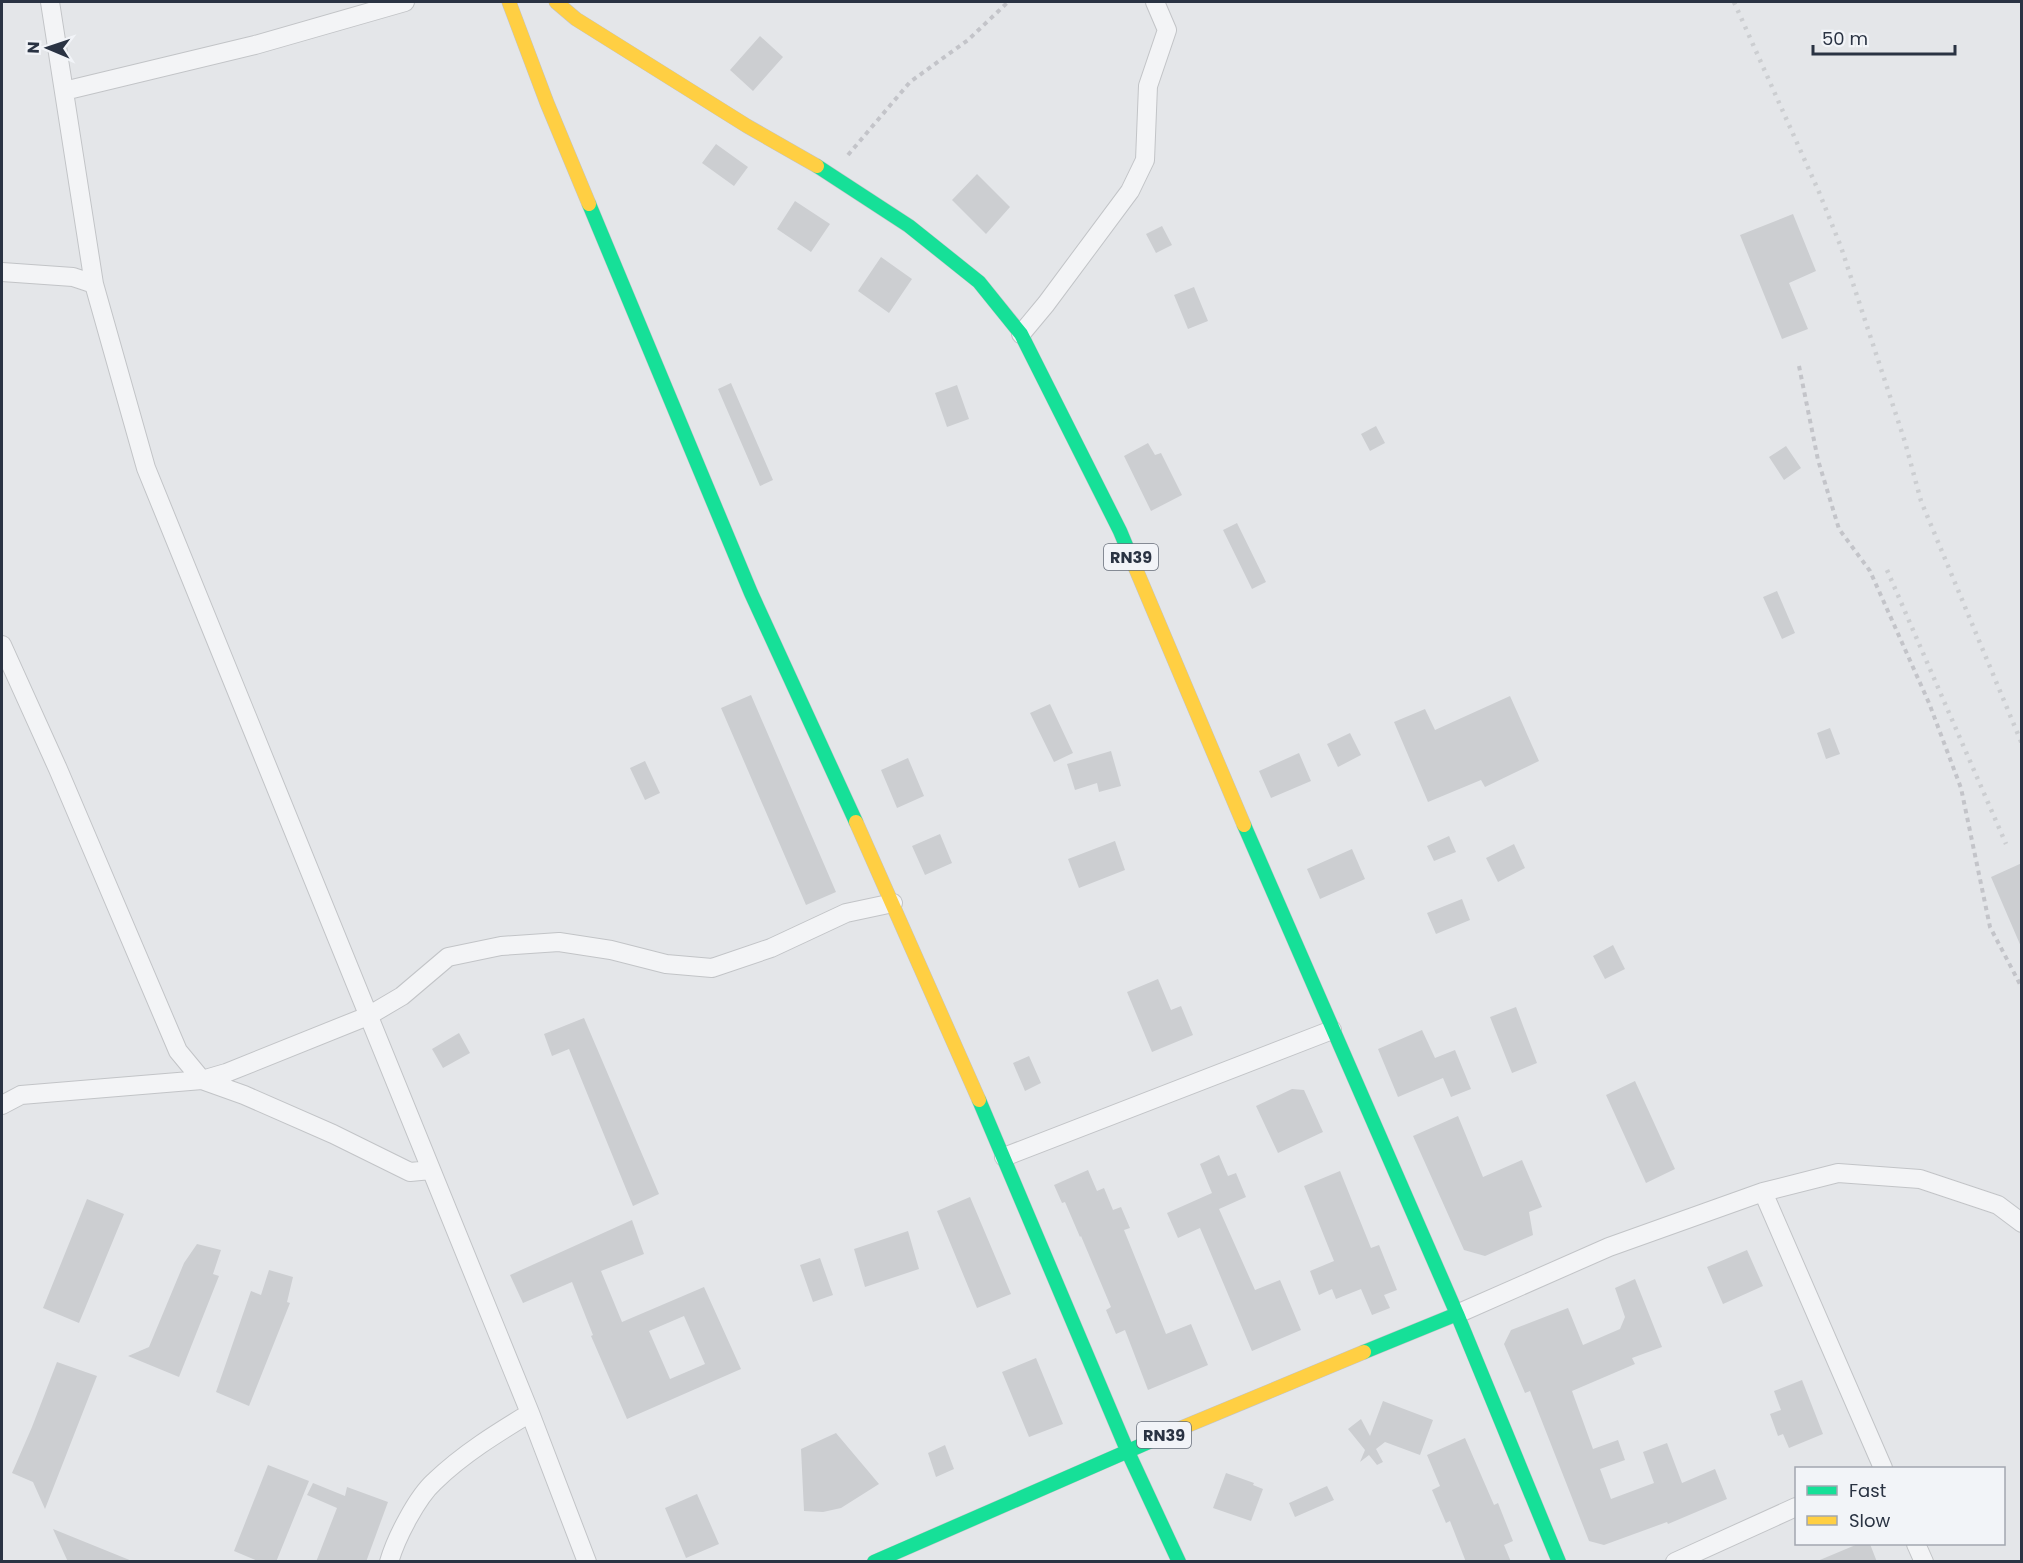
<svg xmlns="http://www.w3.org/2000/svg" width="2023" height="1563" viewBox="0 0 2023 1563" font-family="Poppins,sans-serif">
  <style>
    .building { fill: #ccced1; fill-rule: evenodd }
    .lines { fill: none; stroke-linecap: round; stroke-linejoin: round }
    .street-casing { stroke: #c2c4c7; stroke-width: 20 }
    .fast-casing { stroke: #c2c4c7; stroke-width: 15 }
    .slow-casing { stroke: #c2c4c7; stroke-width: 15 }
    .path { stroke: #c3c4c9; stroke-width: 4; stroke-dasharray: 4.5 4.5; stroke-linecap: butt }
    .street { stroke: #f3f4f6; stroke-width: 18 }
    .fast { stroke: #16e098; stroke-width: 14 }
    .slow { stroke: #ffcf43; stroke-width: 14 }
    .rail { stroke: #ccced1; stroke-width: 4.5; stroke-dasharray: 3 6; stroke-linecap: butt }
    .labels { text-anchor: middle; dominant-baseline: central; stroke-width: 5; stroke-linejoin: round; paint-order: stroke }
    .shield { fill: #f2f4f8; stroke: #666d79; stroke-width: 1.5 }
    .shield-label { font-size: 16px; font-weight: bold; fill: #2a3343 }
  </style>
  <rect width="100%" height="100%" fill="#e4e6e9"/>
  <!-- building -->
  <path class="building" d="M760,36L783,57L753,91L730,70Z
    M716,144L748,167L734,186L702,163Z
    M977,174L1010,207L986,234L952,200Z
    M795,201L830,224L811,252L777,229Z
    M1793,214L1816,271L1789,283L1808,329L1782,339L1740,235Z
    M1162,226L1172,245L1156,253L1146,234Z
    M881,257L912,279L889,313L858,291Z
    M1194,287L1208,321L1188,329L1174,295Z
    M731,383L773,480L760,486L718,389Z
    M957,385L969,419L947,427L935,393Z
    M1376,426L1385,443L1370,451L1361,434Z
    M1148,443L1155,455L1161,453L1182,495L1151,511L1124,456Z
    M1786,446L1801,468L1784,480L1769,457Z
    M1237,523L1266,582L1252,589L1223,530Z
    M1777,591L1795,633L1782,639L1763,597Z
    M751,695L836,892L806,905L721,708Z
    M1510,696L1539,761L1485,787L1481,780L1428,802L1394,722L1425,709L1435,730Z
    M1050,704L1073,753L1054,762L1030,713Z
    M1830,728L1840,754L1826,759L1817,733Z
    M1350,733L1361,755L1338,767L1327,744Z
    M1111,751L1121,786L1099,792L1097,783L1075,790L1067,764Z
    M1299,753L1311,781L1271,798L1259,771Z
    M908,758L924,796L897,808L881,770Z
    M645,761L660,793L645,800L630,768Z
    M940,834L952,863L925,875L912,846Z
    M1449,836L1456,852L1434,861L1427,846Z
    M1115,841L1125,870L1079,888L1068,859Z
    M1514,844L1525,868L1498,882L1486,858Z
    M1352,849L1365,879L1320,899L1307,869Z
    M2022,863V949L1991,877Z
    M1462,899L1470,920L1436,934L1427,913Z
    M1613,945L1625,969L1605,979L1593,956Z
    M1158,979L1171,1010L1181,1006L1193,1035L1152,1052L1127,992Z
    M1516,1007L1537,1063L1512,1073L1490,1017Z
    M584,1018L659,1194L633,1206L569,1049L552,1056L544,1034Z
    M1422,1030L1435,1058L1455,1050L1471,1089L1451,1097L1443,1078L1398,1097L1378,1049Z
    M459,1033L470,1053L443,1068L432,1049Z
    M1029,1056L1041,1083L1025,1091L1013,1063Z
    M1635,1081L1675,1169L1646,1183L1606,1095Z
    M1292,1089L1304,1090L1323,1132L1278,1153L1256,1106Z
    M1458,1116L1483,1177L1522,1160L1542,1207L1529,1212L1533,1235L1485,1256L1464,1250L1413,1136Z
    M1219,1155L1228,1176L1236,1173L1246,1197L1219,1209L1255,1290L1280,1280L1301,1330L1252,1351L1200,1228L1178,1238L1167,1213L1212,1193L1200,1164Z
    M1088,1170L1097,1191L1104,1188L1113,1210L1121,1207L1130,1228L1124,1230L1166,1334L1191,1324L1208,1365L1148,1390L1125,1330L1116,1334L1106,1310L1111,1307L1081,1236L1080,1237L1065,1202L1062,1203L1054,1185Z
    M1340,1171L1371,1248L1379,1245L1397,1290L1384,1295L1390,1308L1372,1315L1361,1289L1336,1299L1332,1289L1319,1295L1310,1271L1334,1261L1304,1186Z
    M970,1197L1011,1294L977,1308L937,1211Z
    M87,1199L124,1214L79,1323L43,1308Z
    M632,1220L644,1254L601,1271L622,1322L704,1287L741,1369L627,1419L591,1336L593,1335L572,1282L523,1303L510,1275ZM684,1316L705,1364L670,1379L649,1331Z
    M908,1231L919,1269L865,1287L854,1249Z
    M197,1244L221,1250L213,1274L219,1276L179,1377L128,1356L149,1347L184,1263Z
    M1747,1250L1763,1286L1723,1304L1707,1267Z
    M820,1258L833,1295L813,1302L800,1265Z
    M269,1270L293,1277L287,1302L290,1303L249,1406L216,1392L251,1291L261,1295Z
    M1635,1279L1662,1347L1632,1358L1635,1364L1572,1391L1593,1449L1618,1440L1625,1460L1600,1469L1611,1499L1654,1483L1643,1452L1667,1443L1682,1483L1715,1469L1727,1499L1668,1524L1667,1522L1604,1545L1589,1541L1530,1391L1525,1393L1504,1344L1511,1330L1568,1308L1583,1345L1620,1329L1625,1317L1615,1288Z
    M1036,1358L1063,1424L1029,1437L1002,1372Z
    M57,1362L97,1376L45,1509L33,1482L12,1473L32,1427Z
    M1802,1380L1823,1434L1789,1448L1783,1434L1778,1436L1770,1414L1781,1410L1774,1391Z
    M1383,1401L1433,1420L1420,1455L1385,1442L1376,1449L1383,1462L1377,1465L1369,1455L1360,1462L1365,1450L1348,1429L1361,1419L1370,1436Z
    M836,1433L879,1484L841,1508L823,1512L804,1511L801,1449Z
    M1465,1438L1494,1505L1498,1503L1513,1541L1504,1545L1511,1562H1466L1450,1521L1446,1523L1432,1490L1440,1486L1427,1455Z
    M945,1445L954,1469L936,1477L928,1453Z
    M268,1465L309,1481L276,1562H260L234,1551Z
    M1226,1473L1254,1483L1253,1485L1263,1489L1251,1521L1213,1508Z
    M313,1483L345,1496L347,1487L388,1502L366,1562H316L337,1508L307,1495Z
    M1327,1486L1334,1500L1295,1517L1289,1503Z
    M697,1494L719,1544L686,1558L665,1508Z
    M53,1529L132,1561V1562H68Z
    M1858,1544H1870L1877,1562H1815Z"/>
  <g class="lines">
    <defs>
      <path id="street" d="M50,2L94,284L146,468L530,1413L587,1562
        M64,91L255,45L405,2
        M2,272L73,277L94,284
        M1021,334L1046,304L1130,191L1145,160L1148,86L1167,30L1155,2
        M2,645L58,769L178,1051L202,1080L244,1095L333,1134L410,1172L431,1170
        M2,1105L21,1095L202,1080L226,1073L368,1016L402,996L448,957L501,946L559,942L611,950L666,964L712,968L771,948L846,913L893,903
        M1004,1157L1332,1030
        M1763,1192L1883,1468
        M1457,1314L1609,1247L1763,1192L1838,1173L1920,1179L1998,1205L2022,1223
        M1916,1544L1924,1562
        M389,1562C396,1538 417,1497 435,1481C463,1454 497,1433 530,1413
        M1675,1562L1796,1507"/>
      <path id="fast" d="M817,166L909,226L979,282L1021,334L1120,531L1135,567
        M589,204L751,593L856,822
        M1244,825L1457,1314L1364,1352
        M979,1100L1127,1450L1179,1562
        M1457,1314L1559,1562
        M874,1562L1174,1431"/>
      <path id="slow" d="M509,2L547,103L589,204
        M556,2L576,19L747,126L817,166
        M1135,567L1244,825
        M856,822L979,1100
        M1174,1431L1364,1352"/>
    </defs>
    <!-- street casing -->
    <use href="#street" class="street-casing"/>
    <!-- fast casing -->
    <use href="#fast" class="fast-casing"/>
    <!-- slow casing -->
    <use href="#slow" class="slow-casing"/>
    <!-- path -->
    <path class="path" d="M848,155L910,82L968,40L1008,2
      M1799,366L1818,460L1839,529L1870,571L1929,703L1961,788L1990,927L2022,988"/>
    <!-- street -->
    <use href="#street" class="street"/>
    <!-- fast -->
    <use href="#fast" class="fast"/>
    <!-- slow -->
    <use href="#slow" class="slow"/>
    <!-- rail -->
    <path class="rail" d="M1734,2L1819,192L1841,247L1905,442L1921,501L2022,744
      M1887,570L2006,844"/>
  </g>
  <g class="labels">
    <!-- shield labels -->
    <g class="shield">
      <rect x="1104" y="544" width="54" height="26" rx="4.5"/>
      <rect x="1137" y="1422" width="54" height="26" rx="4.5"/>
    </g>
    <g class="shield-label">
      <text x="1131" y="557">RN39</text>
      <text x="1164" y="1435">RN39</text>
    </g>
  </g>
  <!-- border -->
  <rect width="2023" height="1563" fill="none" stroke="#2a3343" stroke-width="6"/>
  <!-- legend -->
  <rect x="1795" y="1467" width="210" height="78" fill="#f2f4f8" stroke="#a2a7b0" stroke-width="1.5"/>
  <rect x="1807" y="1486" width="30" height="9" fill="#16e098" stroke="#a2a7b0" stroke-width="1.5"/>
  <text x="1849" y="1497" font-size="18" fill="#2a3343">Fast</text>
  <rect x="1807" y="1516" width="30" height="9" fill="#ffcf43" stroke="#a2a7b0" stroke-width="1.5"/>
  <text x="1849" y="1527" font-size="18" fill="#2a3343">Slow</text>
  <!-- north arrow -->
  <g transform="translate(48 48) rotate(272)" stroke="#f2f4f8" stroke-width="4.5" paint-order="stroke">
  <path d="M0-4.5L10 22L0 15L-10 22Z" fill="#2a3343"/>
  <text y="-9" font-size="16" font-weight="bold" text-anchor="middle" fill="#2a3343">N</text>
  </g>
  <!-- scale -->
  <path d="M1813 45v9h142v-9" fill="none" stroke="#2a3343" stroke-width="3"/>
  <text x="1822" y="45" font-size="18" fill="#2a3343" stroke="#f2f4f8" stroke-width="4.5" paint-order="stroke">50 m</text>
</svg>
